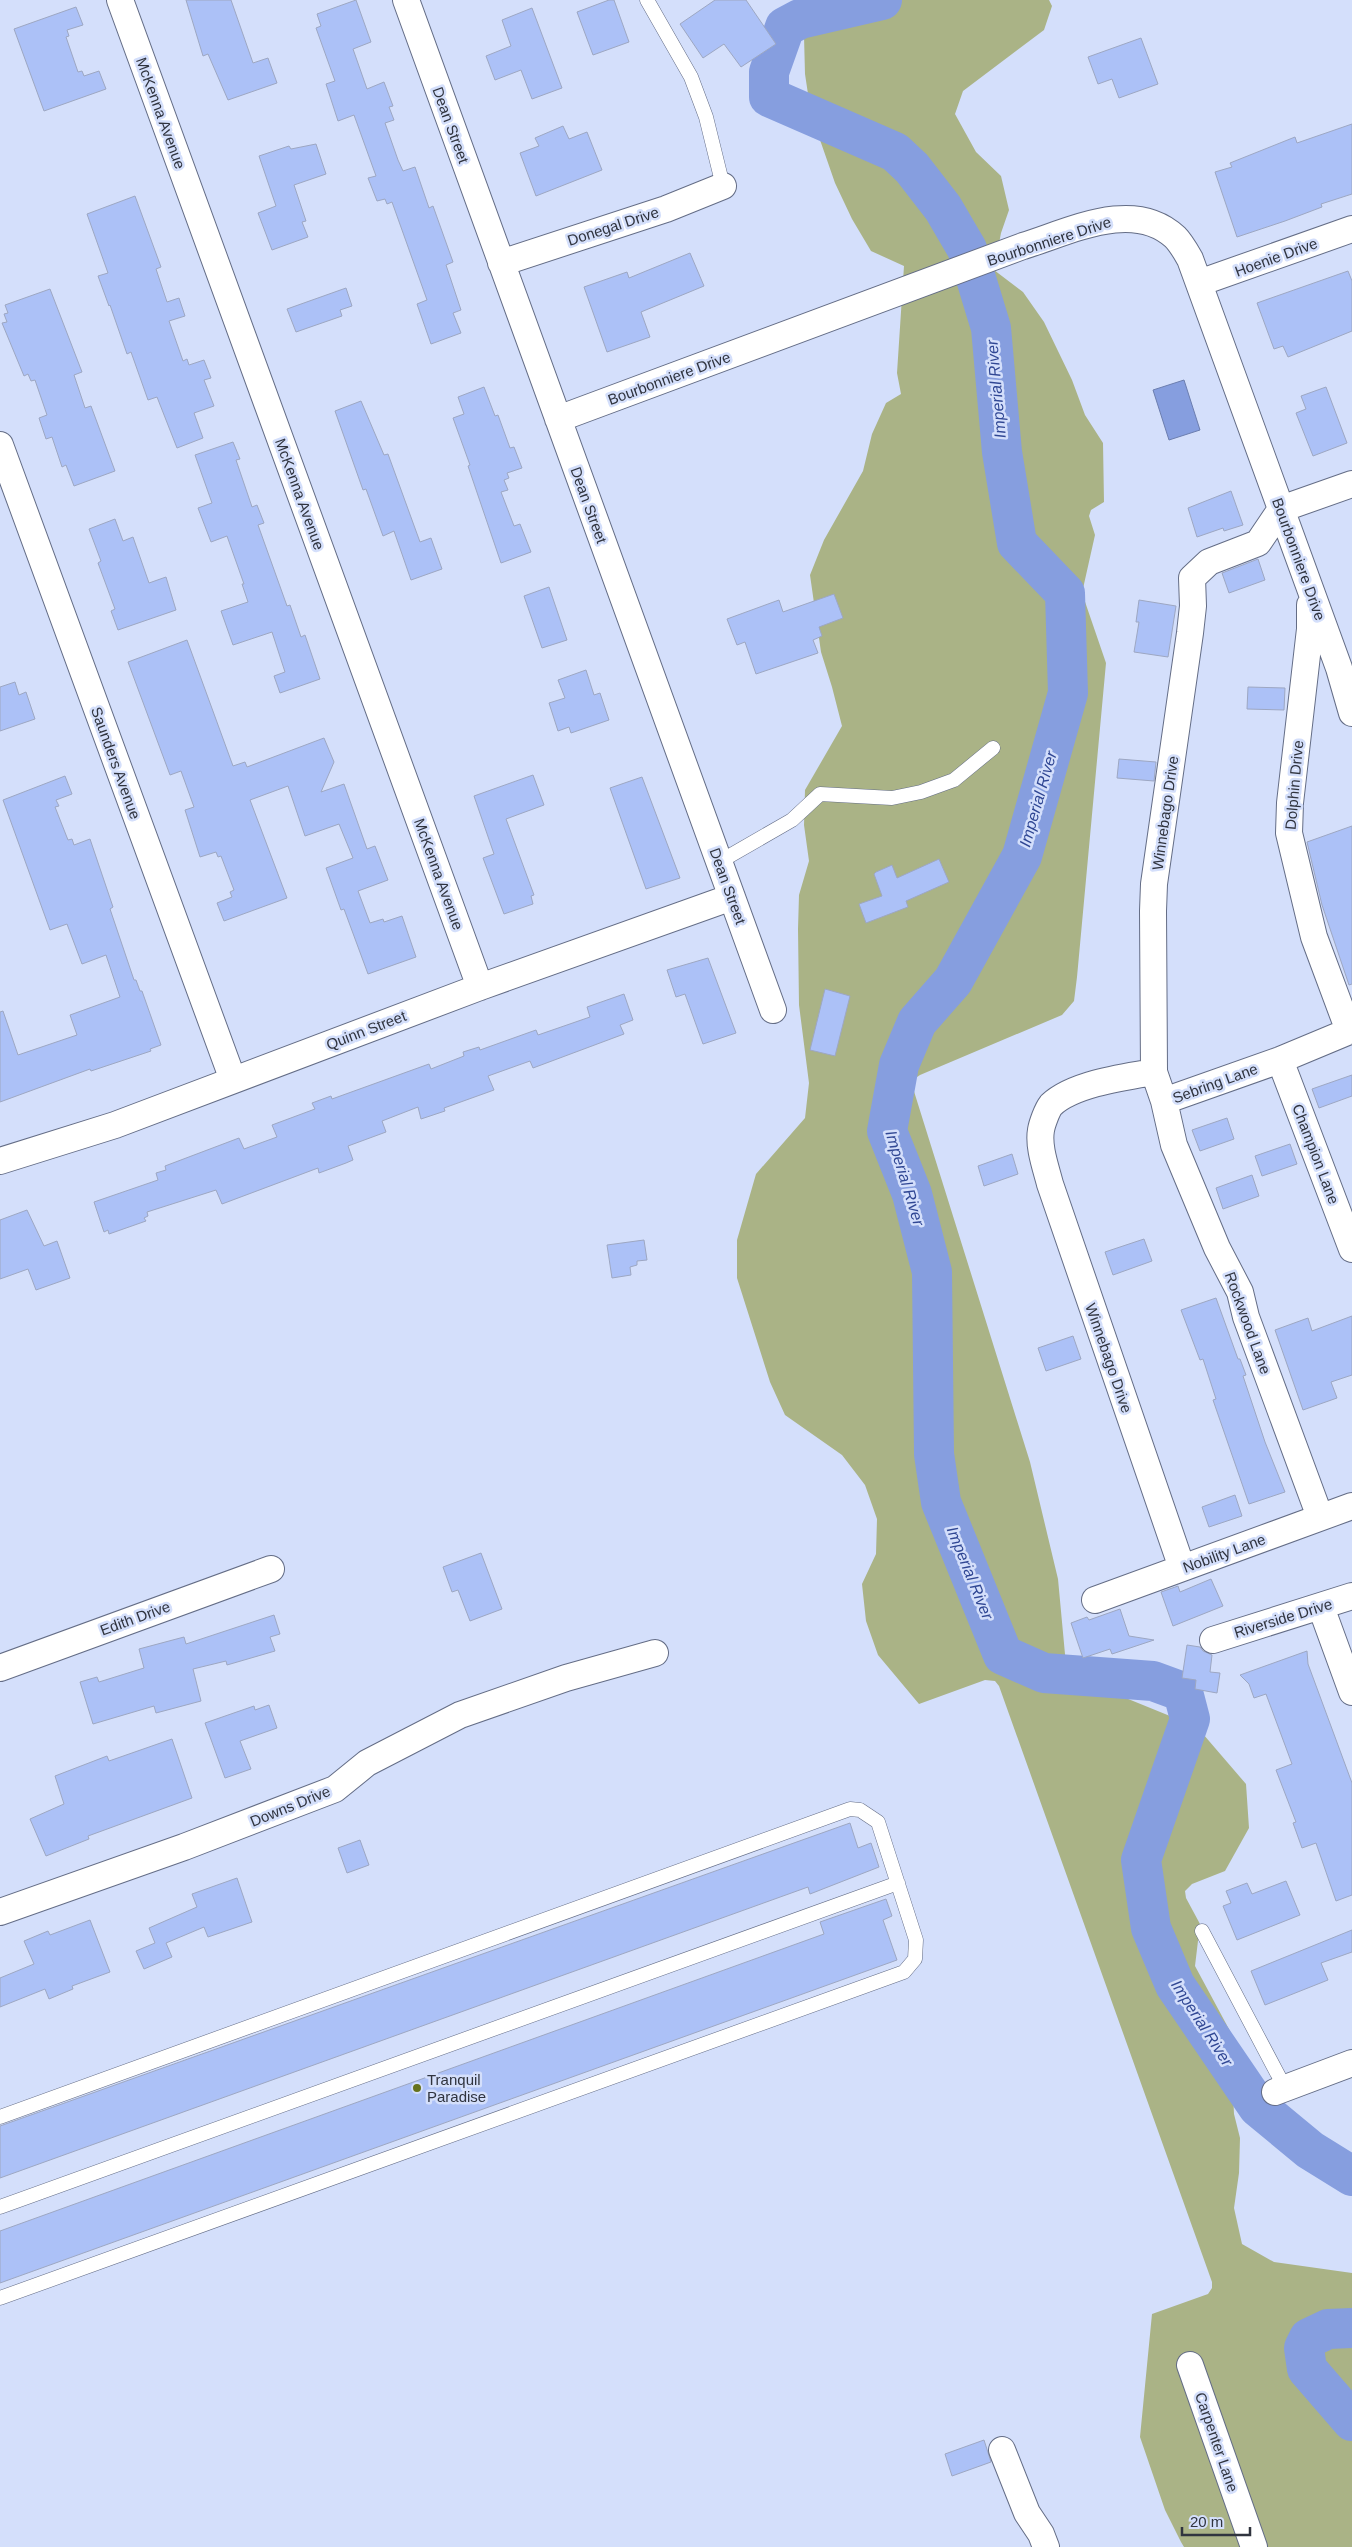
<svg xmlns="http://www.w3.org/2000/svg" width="1352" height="2547" viewBox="0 0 1352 2547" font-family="Helvetica,sans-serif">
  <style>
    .green { fill: #aab386 }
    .water { fill: #869edf; stroke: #6c7eaf }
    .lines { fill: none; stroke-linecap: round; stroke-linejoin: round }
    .river { stroke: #869edf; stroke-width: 40 }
    .building { fill: #acc1f7; stroke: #9da7c2 }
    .service-casing { stroke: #646d86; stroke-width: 15 }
    .minor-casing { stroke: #646d86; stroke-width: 28 }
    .service { stroke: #fff; stroke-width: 14 }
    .minor { stroke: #fff; stroke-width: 26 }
    .poi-dot { fill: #66721c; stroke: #d4dffb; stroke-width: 2 }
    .labels { text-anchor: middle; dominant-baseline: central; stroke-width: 5; stroke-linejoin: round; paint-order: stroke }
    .street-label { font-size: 15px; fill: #30343f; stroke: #d4dffb }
    .poi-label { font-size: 15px; fill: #30343f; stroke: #d4dffb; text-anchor: start }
    .water-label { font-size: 16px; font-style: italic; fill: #304794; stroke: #d4dffb }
  </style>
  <rect width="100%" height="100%" fill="#d4dffb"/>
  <!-- green -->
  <path class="green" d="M796,0H1049L1052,6L1044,30L963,91L955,114L976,152L1001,176L1009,210L1001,233L994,270L1023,292L1044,322L1072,380L1085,415L1103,443L1104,502L1091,510L1089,516L1095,535L1082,593L1106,663L1077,977L1074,1001L1062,1015L920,1075L914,1079L912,1085L1030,1462L1058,1579L1066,1665L1111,1692L1197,1727L1246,1784L1249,1828L1225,1871L1192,1884L1185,1891L1186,1898L1200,1924L1195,1966L1230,2031L1234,2114L1240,2138L1239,2173L1234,2208L1242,2244L1274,2262L1352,2273V2547H1184L1181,2542L1165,2510L1140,2437L1152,2314L1208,2294L1212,2288V2282L999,1686L995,1681L985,1680L919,1704L878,1655L866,1621L862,1584L876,1554L877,1519L865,1485L842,1455L785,1415L770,1382L737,1278V1240L756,1174L805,1118L809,1083L799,1005L798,929L799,895L809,861L804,825L805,790L842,726L832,687L821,652L810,575L824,540L863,471L872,434L886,403L901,394L897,373L904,266L871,251L852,219L835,183L811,114L805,74L804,36Z"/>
  <!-- water -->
  <path class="water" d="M1184,380L1200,430L1169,440L1153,390Z"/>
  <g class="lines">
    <!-- river -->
    <path class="river" d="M882,0L800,19L785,27L769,72V97L895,152L912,168L943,208L967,249L991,328L1002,452L1017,543L1065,593L1068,693L1022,856L953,981L917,1022L899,1065L887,1131L912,1194L932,1272L934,1454L941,1502L1003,1655L1044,1673L1153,1681L1183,1692L1190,1719L1141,1860L1151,1928L1175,1985L1258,2107L1310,2150L1352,2176
      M1352,2328L1328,2329L1309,2338L1304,2348L1307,2369L1352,2421"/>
  </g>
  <!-- building -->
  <path class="building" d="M186,0H231L253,63L268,58L277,83L228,100L208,54L203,56Z
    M356,0L371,42L353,49L367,89L384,82L393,106L389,107L394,120L385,123L398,160L403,171L415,167L429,208L433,206L453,262L446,265L461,310L453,313L461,333L431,344L417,304L427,300L392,202L387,204L385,199L377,201L368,178L376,176L354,115L338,121L326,84L335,81L316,28L321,26L317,14Z
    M609,0H614L629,42L593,55L577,12Z
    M715,0H746L776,44L741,67L724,44L703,58L680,24Z
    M76,7L83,25L67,30L69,36L66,37L78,72L82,71L84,76L99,71L106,89L44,111L14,29Z
    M532,8L562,88L532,99L521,70L495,80L486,56L511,46L502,20Z
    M1141,38L1158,84L1119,98L1112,79L1098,84L1088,57Z
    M1352,124V194L1321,204L1322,207L1285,221L1237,237L1215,172L1232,167L1230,163L1295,137L1297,143Z
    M563,126L569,139L587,132L602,170L536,196L520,153L539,146L535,138Z
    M316,144L326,174L294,185L306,221L302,222L308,237L272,250L258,213L276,206L259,156L289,146L291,149Z
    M135,196L161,267L156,269L167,302L179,298L185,316L169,321L183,361L187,359L189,365L204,360L211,378L204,380L214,406L194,413L203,438L177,448L157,397L148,400L131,352L127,354L110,305L109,306L98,276L108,273L87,214Z
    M690,253L704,286L641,312L650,337L607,352L584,287L627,272L629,278Z
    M1348,271L1352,281V331L1288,357L1283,346L1274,349L1257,303Z
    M346,288L352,306L340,310L342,316L296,332L287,309Z
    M50,289L82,372L74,375L85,408L91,406L115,471L74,486L66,465L62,467L52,437L46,439L39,418L47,415L35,380L31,381L28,374L24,376L2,323L7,322L4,314L8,313L5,305Z
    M484,387L495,416L498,415L510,448L514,447L522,468L507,473L509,478L504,480L508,490L501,492L514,526L520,524L531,552L501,563L468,466L470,465L453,418L464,414L458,397Z
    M1326,387L1347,443L1313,456L1296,413L1306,409L1301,396Z
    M361,401L384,455L388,454L420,542L431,538L442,569L411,580L394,531L383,536L366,489L363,490L335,411Z
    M233,442L240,459L236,460L252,507L257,505L264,523L258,525L287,606L290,605L301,637L305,635L320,679L280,693L274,676L285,672L272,632L233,645L221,611L248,602L242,584H244L227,536L211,542L198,508L212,503L195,455Z
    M1231,491L1243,525L1224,531L1223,528L1197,537L1188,508Z
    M115,519L123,541L133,537L149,583L166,577L176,610L118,630L111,611L115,609L98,563L101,561L89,529Z
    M1258,559L1265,580L1229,593L1222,573Z
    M549,587L567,640L542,648L524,596Z
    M834,594L843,618L819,627L822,636L813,640L818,653L756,674L745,642L737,645L727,619L779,600L783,612Z
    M1139,600L1176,606L1168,657L1134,652L1139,622H1136Z
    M187,640L233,766L245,762L247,767L324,738L334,762L321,792L344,784L367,849L375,846L388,880L358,891L370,923L383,919L384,922L402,916L416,957L368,974L344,909L341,910L326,868L353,858L339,824L305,836L288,786L250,800L287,898L224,921L217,903L232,897L230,892L234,890L221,856L218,857L216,852L200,857L185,810L194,807L181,771L170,775L128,662Z
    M586,670L594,695L600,693L609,720L571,733L569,727L558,731L549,703L565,698L558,680Z
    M15,682L19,695L26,692L35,719L0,731V687Z
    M1248,687L1285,688L1284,710L1247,709Z
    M1119,759L1156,762L1154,781L1117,778Z
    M533,775L544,805L506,819L534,895L531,896L533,904L504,914L483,858L494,854L474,796Z
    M65,776L72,794L56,800L59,806L55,807L68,840L72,839L74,845L90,839L113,907L110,909L134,980H136L140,991H142L161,1045L150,1049L151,1051L91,1071L90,1069L0,1102V1012L3,1011L18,1055L77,1035L70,1015L120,997L106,955L82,964L67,924L50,930L3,800Z
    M642,777L680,878L646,889L610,788Z
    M1352,826V984L1349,985L1322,905L1307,842Z
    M939,859L949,882L906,901L908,907L866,923L859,904L882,896L874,874L876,872L892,865L897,878Z
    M708,958L736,1033L703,1044L685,994L676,997L667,970Z
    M825,989L850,996L835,1056L810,1050Z
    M624,994L633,1020L620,1025L624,1034L533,1068L530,1061L488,1076L494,1090L444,1108L445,1111L421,1119L418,1107L382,1121L386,1132L348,1146L353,1160L346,1163L319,1173L318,1168L222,1204L216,1190L147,1212L148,1216L144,1218L146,1221L109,1234L108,1230L104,1232L94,1202L158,1180L156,1173L166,1170L165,1166L239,1138L244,1149L277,1137L272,1125L315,1109L312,1103L331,1096L332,1099L429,1064L431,1069L464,1056L463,1052L479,1047L480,1050L536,1030L538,1035L590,1017L587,1007Z
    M1352,1075V1096L1319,1108L1312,1089Z
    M1227,1118L1234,1139L1200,1151L1192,1130Z
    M1290,1144L1297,1164L1262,1176L1255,1156Z
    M1012,1154L1018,1174L984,1186L978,1166Z
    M1252,1175L1259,1196L1223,1209L1216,1188Z
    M27,1210L44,1246L57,1241L70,1278L36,1290L28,1269L0,1279V1220Z
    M1144,1239L1152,1261L1113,1275L1105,1252Z
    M644,1240L647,1260L637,1261V1265L630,1267L631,1275L612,1278L607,1245Z
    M1216,1298L1238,1359H1240L1246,1375L1243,1376L1265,1442L1285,1492L1249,1504L1213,1400L1216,1399L1203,1359L1200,1360L1181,1310Z
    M1352,1316V1375L1331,1382L1337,1398L1303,1410L1275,1330L1308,1318L1312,1331Z
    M1073,1336L1081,1359L1046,1371L1038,1348Z
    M1235,1495L1242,1516L1209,1527L1202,1507Z
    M481,1553L502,1609L470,1621L458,1590L452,1592L443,1567Z
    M1211,1579L1223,1606L1173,1626L1161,1592L1178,1586L1180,1592Z
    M1120,1609L1129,1636L1154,1640L1112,1654L1110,1649L1083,1658L1071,1623L1087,1617L1089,1620Z
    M274,1615L280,1634L270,1637L275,1651L227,1665L226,1661L193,1669L201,1701L156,1713L154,1706L93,1724L80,1682L97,1677L99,1682L144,1668L139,1649L184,1637L186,1644Z
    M1187,1645L1200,1647L1203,1651L1212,1655L1210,1672L1220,1673L1217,1693L1195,1689L1196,1680L1182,1678Z
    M1307,1651L1308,1664L1352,1783V1895L1336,1901L1316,1843L1302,1848L1293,1823L1296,1822L1276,1770L1292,1764L1266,1694L1254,1698L1249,1684L1240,1675Z
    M269,1705L277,1728L240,1741L251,1769L225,1778L205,1723L254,1706L255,1710Z
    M172,1739L192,1798L88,1836L89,1839L46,1856L30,1819L64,1804L55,1776L107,1756L109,1761Z
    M850,1823L858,1848L871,1843L879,1867L810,1894L808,1887L0,2178V2126Z
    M360,1840L369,1865L347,1873L338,1848Z
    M237,1878L252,1922L208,1937L204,1927L166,1943L172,1957L144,1969L136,1951L155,1943L149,1928L197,1907L192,1894Z
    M1286,1881L1300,1915L1237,1940L1223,1906L1231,1903L1226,1891L1247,1883L1252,1894Z
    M886,1899L892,1916L883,1920L897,1960L0,2283V2231L824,1934L820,1922Z
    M90,1920L110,1972L72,1986L73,1989L49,1999L45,1989L0,2007V1978L34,1964L24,1941L48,1931L50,1935Z
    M1352,1930V1952L1321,1963L1328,1980L1265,2005L1251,1971Z
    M984,2440L991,2462L952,2476L945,2454Z"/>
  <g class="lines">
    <defs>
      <path id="service" d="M647,0L691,77L706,117L723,186
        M719,862L792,820L820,794L892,798L921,792L954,780L993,748
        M1202,1931L1285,2088
        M0,2117L850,1809L860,1810L878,1822L916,1940L915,1959L904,1972L0,2298
        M0,2207L898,1883"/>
      <path id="minor" d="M120,0L480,987
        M406,0L773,1010
        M501,263L666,209L723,186
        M1199,283L1352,229
        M558,419L1023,246C1069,232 1133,198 1175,237C1181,243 1186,252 1190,259L1339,668L1352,713
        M0,445L233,1080
        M1310,605V629L1290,803L1289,833L1314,937L1349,1031
        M1280,1060L1352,1249
        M1154,1072C1124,1077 1073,1084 1051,1105C1047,1110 1042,1124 1041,1130C1038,1147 1046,1168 1050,1184L1182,1568
        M1164,1101L1280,1060L1352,1030
        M0,1161L115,1125L480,987L732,897
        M1320,1517L1246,1317L1240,1292L1217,1248L1174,1145L1164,1101L1154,1072L1153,911L1154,884L1190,633L1193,606L1192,578L1209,562L1258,543L1281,509L1352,484
        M1095,1600L1352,1506
        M1321,1607L1352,1692
        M1213,1640L1352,1596
        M0,1668L271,1569
        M0,1912L184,1847L335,1789L367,1763L460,1715L566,1678L655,1653
        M1275,2092L1352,2063
        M1190,2365L1254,2547
        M1002,2450L1027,2513L1041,2534L1046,2547"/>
    </defs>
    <!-- service casing -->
    <use href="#service" class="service-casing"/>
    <!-- minor casing -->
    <use href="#minor" class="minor-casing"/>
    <!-- service -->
    <use href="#service" class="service"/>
    <!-- minor -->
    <use href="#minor" class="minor"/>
  </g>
  <!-- markers -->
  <circle class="poi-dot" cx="417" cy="2088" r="5"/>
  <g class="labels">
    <!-- street labels -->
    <g class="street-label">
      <text transform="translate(161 113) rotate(70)">McKenna Avenue</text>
      <text transform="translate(451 125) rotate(70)">Dean Street</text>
      <text transform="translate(613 226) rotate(-18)">Donegal Drive</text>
      <text transform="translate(1049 241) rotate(-18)">Bourbonniere Drive</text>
      <text transform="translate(1276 257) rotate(-20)">Hoenie Drive</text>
      <text transform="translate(669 378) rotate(-20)">Bourbonniere Drive</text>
      <text transform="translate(300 494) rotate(70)">McKenna Avenue</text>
      <text transform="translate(589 505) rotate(70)">Dean Street</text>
      <text transform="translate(1299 559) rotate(70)">Bourbonniere Drive</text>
      <text transform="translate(116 763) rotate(70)">Saunders Avenue</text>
      <text transform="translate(1294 785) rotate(-85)">Dolphin Drive</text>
      <text transform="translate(1165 813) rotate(-82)">Winnebago Drive</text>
      <text transform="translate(439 874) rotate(70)">McKenna Avenue</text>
      <text transform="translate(728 886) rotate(70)">Dean Street</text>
      <text transform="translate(366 1030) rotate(-21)">Quinn Street</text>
      <text transform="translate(1215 1083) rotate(-20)">Sebring Lane</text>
      <text transform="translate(1316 1154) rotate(69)">Champion Lane</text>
      <text transform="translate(1248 1323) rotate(70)">Rockwood Lane</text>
      <text transform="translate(1109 1358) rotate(71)">Winnebago Drive</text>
      <text transform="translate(1224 1553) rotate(-20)">Nobility Lane</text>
      <text transform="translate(135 1618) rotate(-20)">Edith Drive</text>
      <text transform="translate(1283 1618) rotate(-17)">Riverside Drive</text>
      <text transform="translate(290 1806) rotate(-22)">Downs Drive</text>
      <text transform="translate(1217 2442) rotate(71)">Carpenter Lane</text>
    </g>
    <!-- poi labels -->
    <g class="poi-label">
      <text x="427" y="2079">Tranquil<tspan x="427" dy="17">Paradise</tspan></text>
    </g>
    <!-- water labels -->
    <g class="water-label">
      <text transform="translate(996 389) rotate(-95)">Imperial River</text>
      <text transform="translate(1038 799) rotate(-74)">Imperial River</text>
      <text transform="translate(905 1178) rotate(73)">Imperial River</text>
      <text transform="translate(970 1573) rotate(68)">Imperial River</text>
      <text transform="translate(1202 2023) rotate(57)">Imperial River</text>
    </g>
  </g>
  <!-- scale -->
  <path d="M1182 2527v8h68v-8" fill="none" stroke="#30343f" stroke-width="2.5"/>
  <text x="1190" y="2527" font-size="15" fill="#30343f" stroke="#d4dffb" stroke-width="4" paint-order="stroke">20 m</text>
</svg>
